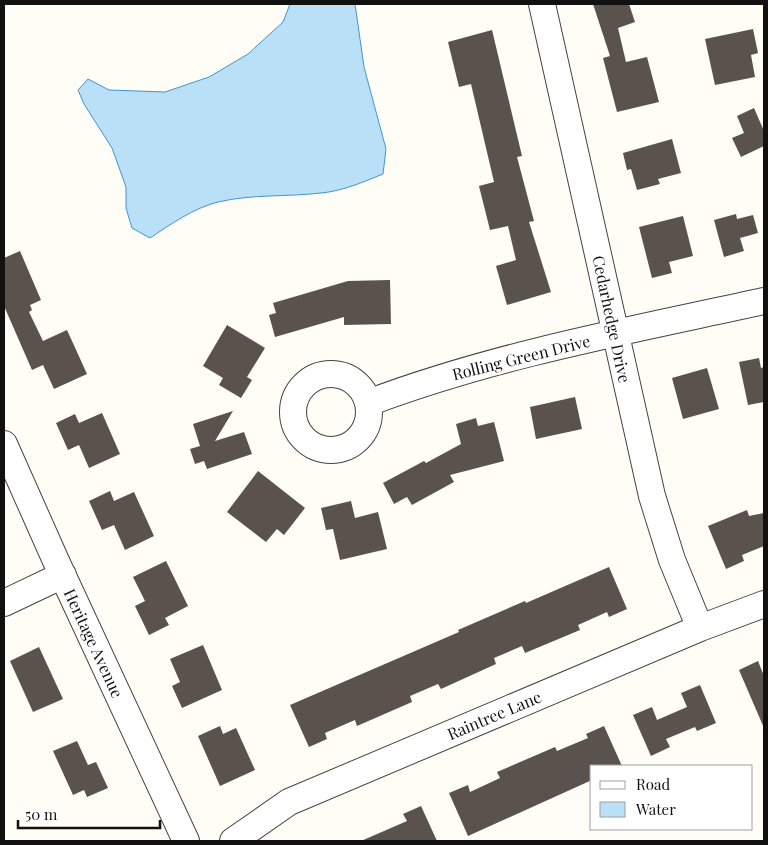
<svg xmlns="http://www.w3.org/2000/svg" width="768" height="845" viewBox="0 0 768 845" font-family="'Playfair Display',serif">
  <style>
    .water { fill: #b9e0f7; stroke: #3f96cf }
    .building { fill: #5a524d }
    .lines { fill: none; stroke-linecap: round; stroke-linejoin: round }
    .minor-casing { stroke: #444; stroke-width: 28 }
    .minor { stroke: #fff; stroke-width: 26 }
    .labels { text-anchor: middle; dominant-baseline: central; stroke-width: 5; stroke-linejoin: round; paint-order: stroke }
    .street-label { font-size: 16px; fill: #111; stroke: #fff }
  </style>
  <rect width="100%" height="100%" fill="#fffdf5"/>
  <!-- water -->
  <path class="water" d="M290,4H355L364,67L386,149L383,174C363,182 343,191 321,193C287,197 252,194 218,202C194,208 171,224 150,238L132,228L126,208V187L112,148L84,104L78,90L88,79L109,90L165,92L209,77L248,54L283,22Z"/>
  <!-- building -->
  <path class="building" d="M593,4H629L635,22L618,28L626,62L647,57L659,102L617,112L603,58L610,56Z
    M753,29L758,53L751,55L755,77L715,85L705,39Z
    M492,30L522,156L517,157L534,221L529,222L551,292L507,305L496,266L516,260L508,226L490,230L479,186L494,182L471,84L459,87L448,42Z
    M754,108L764,131V146L741,157L732,138L744,133L737,116Z
    M672,139L681,173L658,179L660,184L637,190L631,169L627,170L623,153Z
    M736,214L737,219L753,215L758,233L740,238L744,251L724,257L714,220Z
    M683,216L693,256L669,262L672,273L652,278L639,227Z
    M20,251L41,300L30,305L32,310L29,312L43,341L67,330L87,374L54,389L43,365L32,370L4,306V258Z
    M390,280L391,324L344,325V317L275,337L269,315L276,313L273,303L348,281Z
    M227,325L265,348L247,377L252,380L241,398L219,385L223,378L203,366Z
    M759,358L761,368L764,367V402L748,405L739,362Z
    M707,368L719,409L683,419L672,378Z
    M575,397L582,429L536,439L530,407Z
    M233,411L215,441L244,432L252,454L207,469L204,461L195,464L190,449L200,446L193,424Z
    M102,413L120,454L89,468L79,445L68,450L56,423L75,414L79,423Z
    M476,418L478,426L494,422L504,461L450,475L454,482L412,505L407,497L394,504L383,483L424,461L426,463L461,444L456,424Z
    M258,471L305,508L284,535L277,529L266,542L227,512Z
    M110,491L114,501L134,492L154,536L125,550L114,525L102,530L89,501Z
    M351,501L355,518L378,512L387,549L340,560L333,529L326,530L321,508Z
    M747,510L749,516L764,513V546L742,555L744,561L726,569L708,526Z
    M166,561L188,606L165,618L169,625L149,635L135,606L145,601L133,577Z
    M609,567L627,609L609,617L607,612L578,625L580,630L525,653L522,646L494,658L496,664L441,689L438,684L410,696L412,702L357,726L355,720L325,733L327,739L309,747L290,705L459,632L458,630L525,601L526,603Z
    M203,645L222,690L182,708L172,686L180,682L170,659Z
    M39,647L63,699L33,712L10,661Z
    M758,661L764,676V728L739,670Z
    M700,685L716,723L697,731L695,727L666,739L670,747L651,756L633,715L652,707L657,720L687,707L681,693Z
    M220,726L223,734L236,728L255,770L220,786L198,736Z
    M604,726L622,766H592V780L468,836L449,793L468,785L470,792L500,778L497,772L555,747L557,751L588,738L586,734Z
    M77,741L88,765L96,762L108,788L87,797L84,790L73,795L53,751Z
    M421,806L437,841H361L407,821L403,814Z"/>
  <g class="lines">
    <defs>
      <path id="minor" d="M542,4L652,496L672,560L700,628
        M293 412a38 38 0 1 1 76 0a38 38 0 1 1-76 0Z
        M368,403C495,355 631,330 764,301
        M4,444L56,561L186,841
        M4,603L63,575
        M233,841L289,802L700,628L764,604"/>
    </defs>
    <!-- minor casing -->
    <use href="#minor" class="minor-casing"/>
    <!-- minor -->
    <use href="#minor" class="minor"/>
  </g>
  <g class="labels">
    <!-- street labels -->
    <g class="street-label">
      <text transform="translate(612 319) rotate(78)">Cedarhedge Drive</text>
      <text transform="translate(521 357) rotate(-14)">Rolling Green Drive</text>
      <text transform="translate(94 643) rotate(65)">Heritage Avenue</text>
      <text transform="translate(494 715) rotate(-23)">Raintree Lane</text>
    </g>
  </g>
  <!-- border -->
  <rect width="768" height="845" fill="none" stroke="#111111" stroke-width="10"/>
  <!-- legend -->
  <rect x="590" y="765" width="162" height="65" fill="#ffffff" stroke="#a0a0a0"/>
  <rect x="600" y="781" width="25" height="8" fill="#ffffff" stroke="#a0a0a0"/>
  <text x="636" y="790" font-size="15" fill="#111111">Road</text>
  <rect x="600" y="802" width="25" height="15" fill="#b9e0f7" stroke="#a0a0a0"/>
  <text x="636" y="815" font-size="15" fill="#111111">Water</text>
  <!-- scale -->
  <path d="M18 820v8h142v-8" fill="none" stroke="#111111" stroke-width="2.5"/>
  <text x="25" y="820" font-size="15" fill="#111111" stroke="#ffffff" stroke-width="4" paint-order="stroke">50 m</text>
</svg>
